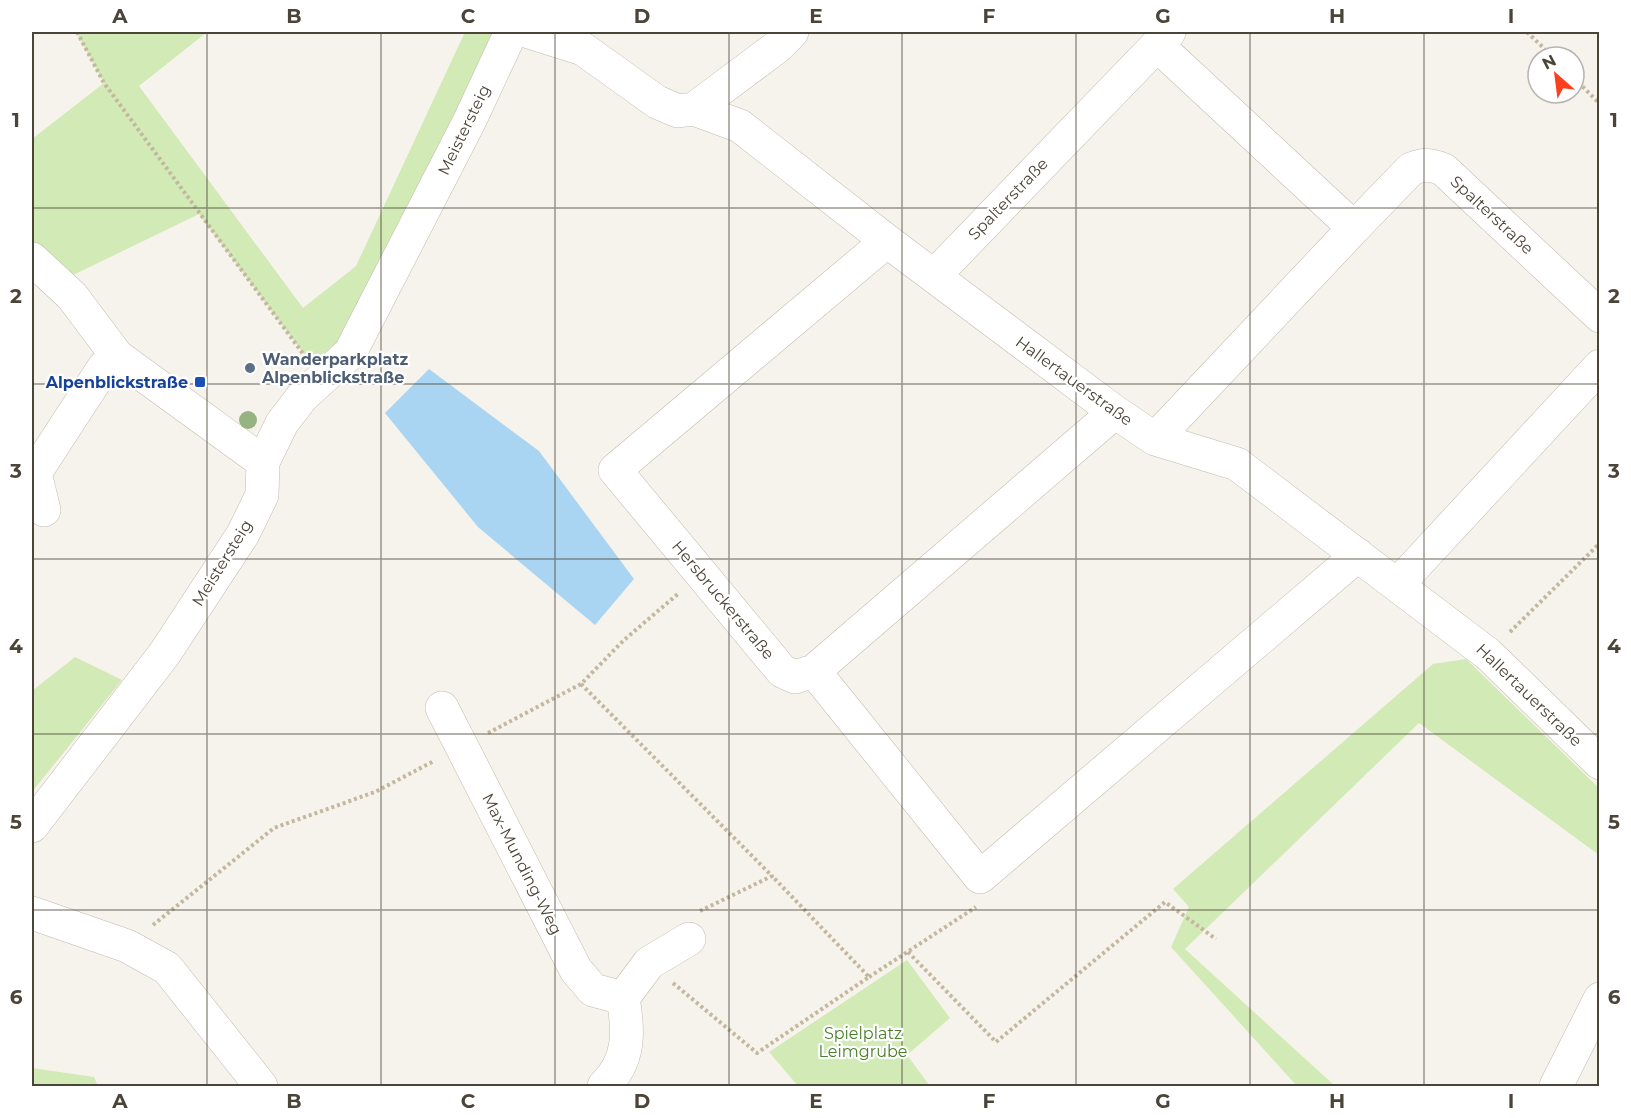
<svg xmlns="http://www.w3.org/2000/svg" width="1631" height="1118" viewBox="0 0 1631 1118" font-family="Montserrat,sans-serif">
  <style>
    .green { fill: #d2eab5 }
    .water { fill: #a9d4f2 }
    .lines { fill: none; stroke-linecap: round; stroke-linejoin: round }
    .minor-casing { stroke: #c2bbae; stroke-width: 34 }
    .path { stroke: #c4b79f; stroke-width: 4; stroke-dasharray: 3 3; stroke-linecap: butt }
    .minor { stroke: #fff; stroke-width: 33 }
    .tree { fill: #97b381 }
    .grid { fill: none; stroke: #4b4439; stroke-width: 1.5; stroke-opacity: 0.55 }
    .service-dot { fill: #5c6f8a; stroke: #fff; stroke-width: 2 }
    .transit-dot { fill: #1a4fb4; stroke: #fff; stroke-width: 2 }
    .labels { text-anchor: middle; dominant-baseline: central; stroke-width: 4.5; stroke-linejoin: round; paint-order: stroke }
    .street-label { font-size: 16px; fill: #4b4439; stroke: #fff }
    .service-label { font-size: 16px; font-weight: bold; fill: #4e5e75; stroke: #fff; text-anchor: start }
    .transit-label { font-size: 16px; font-weight: bold; fill: #164399; stroke: #fff; text-anchor: end }
    .park-label { font-size: 16px; fill: #4a7f2a; stroke: #fff }
    .neatline { fill: none; stroke: #4b4439; stroke-width: 2 }
    .grid-label { font-size: 20px; text-anchor: middle; font-weight: bold; fill: #4b4439 }
  </style>
  <rect width="100%" height="100%" fill="#f6f3ec"/>
  <!-- green -->
  <path class="green" d="M76,32H207L139,86L303,308L356,266L465,32H495L480,71L338,346L315,369L199,214L67,278L32,247V139L104,83Z
    M75,657L122,680L32,792V691Z
    M1466,659L1599,788V855L1419,723L1185,949L1335,1086L1312,1084L1297,1086L1171,947L1189,907L1173,889L1433,664Z
    M907,960L950,1018L907,1055L930,1086H798L769,1052Z
    M32,1068L94,1077L98,1086H32Z"/>
  <!-- water -->
  <path class="water" d="M429,369L539,451L634,579L595,625L478,527L385,413Z"/>
  <g class="lines">
    <defs>
      <path id="minor" d="M529,32L583,49L657,102L678,111L694,109L740,126L887,241L1115,412L1155,439L1237,464L1488,654L1600,763
        M1169,32L1157,45L1354,228L1411,169C1424,164 1431,164 1444,170L1600,316
        M694,109L777,47L792,32
        M887,241L615,470L782,671L795,677L814,671L1115,412
        M32,259L72,296L117,356L263,462
        M934,276L1157,45
        M1155,439L1354,228
        M44,510L35,473L104,367L117,356
        M1398,584L1600,366
        M814,671L980,877L1358,555
        M442,708L576,970L593,990L623,998
        M32,826L165,653L243,534L262,495L263,462L282,423L302,397L350,353L469,122L511,32
        M32,913L127,946L167,968L261,1086
        M604,1086C630,1061 629,1032 623,998L649,963L689,939
        M1556,1086L1600,999"/>
    </defs>
    <!-- minor casing -->
    <use href="#minor" class="minor-casing"/>
    <!-- path -->
    <path class="path" d="M77,32L104,83L304,355
      M1527,32L1553,57
      M1574,78L1600,104
      M1510,632L1600,543
      M581,684L772,876L700,911
      M488,733L581,684L624,640L679,593
      M153,925L274,828L375,792L434,761
      M908,952L996,1042L1165,902L1216,939
      M869,977L976,907
      M673,983L757,1053L869,977L772,876"/>
    <!-- minor -->
    <use href="#minor" class="minor"/>
  </g>
  <!-- trees -->
  <circle class="tree" cx="248" cy="420" r="9"/>
  <!-- grid -->
  <path class="grid" d="M207,32V1086M381,32V1086M555,32V1086M729,32V1086M902,32V1086M1076,32V1086M1250,32V1086M1424,32V1086M32,208H1600M32,384H1600M32,559H1600M32,734H1600M32,910H1600"/>
  <!-- markers -->
  <circle class="service-dot" cx="250" cy="368" r="6"/>
  <rect class="transit-dot" x="194" y="376" width="12" height="12" rx="3"/>
  <g class="labels">
    <!-- street labels -->
    <g class="street-label">
      <text transform="translate(464 130) rotate(-64)">Meistersteig</text>
      <text transform="translate(1008 199) rotate(-46)">Spalterstraße</text>
      <text transform="translate(1492 215) rotate(43)">Spalterstraße</text>
      <text transform="translate(1074 381) rotate(36)">Hallertauerstraße</text>
      <text transform="translate(222 563) rotate(-58)">Meistersteig</text>
      <text transform="translate(723 600) rotate(50)">Hersbruckerstraße</text>
      <text transform="translate(1529 695) rotate(44)">Hallertauerstraße</text>
      <text transform="translate(522 864) rotate(63)">Max-Munding-Weg</text>
    </g>
    <!-- service labels -->
    <g class="service-label">
      <text x="262" y="359">Wanderparkplatz<tspan x="262" dy="18">Alpenblickstraße</tspan></text>
    </g>
    <!-- transit labels -->
    <g class="transit-label">
      <text x="188" y="382">Alpenblickstraße</text>
    </g>
    <!-- park labels -->
    <g class="park-label">
      <text x="863" y="1033">Spielplatz<tspan x="863" dy="18">Leimgrube</tspan></text>
    </g>
  </g>
  <!-- border -->
  <rect width="1631" height="1118" fill="none" stroke="#ffffff" stroke-width="66"/>
  <!-- north arrow -->
  <g transform="translate(1556 75) rotate(332)"><circle r="28" fill="#ffffff" stroke="#b7b4b0" stroke-width="1.5"/>
  <path d="M0-4.5L10 22L0 15L-10 22Z" fill="#fc3f1d"/>
  <text y="-9" font-size="16" font-weight="bold" text-anchor="middle" fill="#4b4439">N</text>
  </g>
  <rect x="33" y="33" width="1565" height="1052" class="neatline"/>
  <g class="grid-label">
    <text x="120" y="23">A</text>
    <text x="294" y="23">B</text>
    <text x="468" y="23">C</text>
    <text x="642" y="23">D</text>
    <text x="816" y="23">E</text>
    <text x="989" y="23">F</text>
    <text x="1163" y="23">G</text>
    <text x="1337" y="23">H</text>
    <text x="1511" y="23">I</text>
    <text x="16" y="127">1</text>
    <text x="1614" y="127">1</text>
    <text x="16" y="303">2</text>
    <text x="1614" y="303">2</text>
    <text x="16" y="478">3</text>
    <text x="1614" y="478">3</text>
    <text x="16" y="653">4</text>
    <text x="1614" y="653">4</text>
    <text x="16" y="829">5</text>
    <text x="1614" y="829">5</text>
    <text x="16" y="1004">6</text>
    <text x="1614" y="1004">6</text>
    <text x="120" y="1108">A</text>
    <text x="294" y="1108">B</text>
    <text x="468" y="1108">C</text>
    <text x="642" y="1108">D</text>
    <text x="816" y="1108">E</text>
    <text x="989" y="1108">F</text>
    <text x="1163" y="1108">G</text>
    <text x="1337" y="1108">H</text>
    <text x="1511" y="1108">I</text>
  </g>
</svg>
